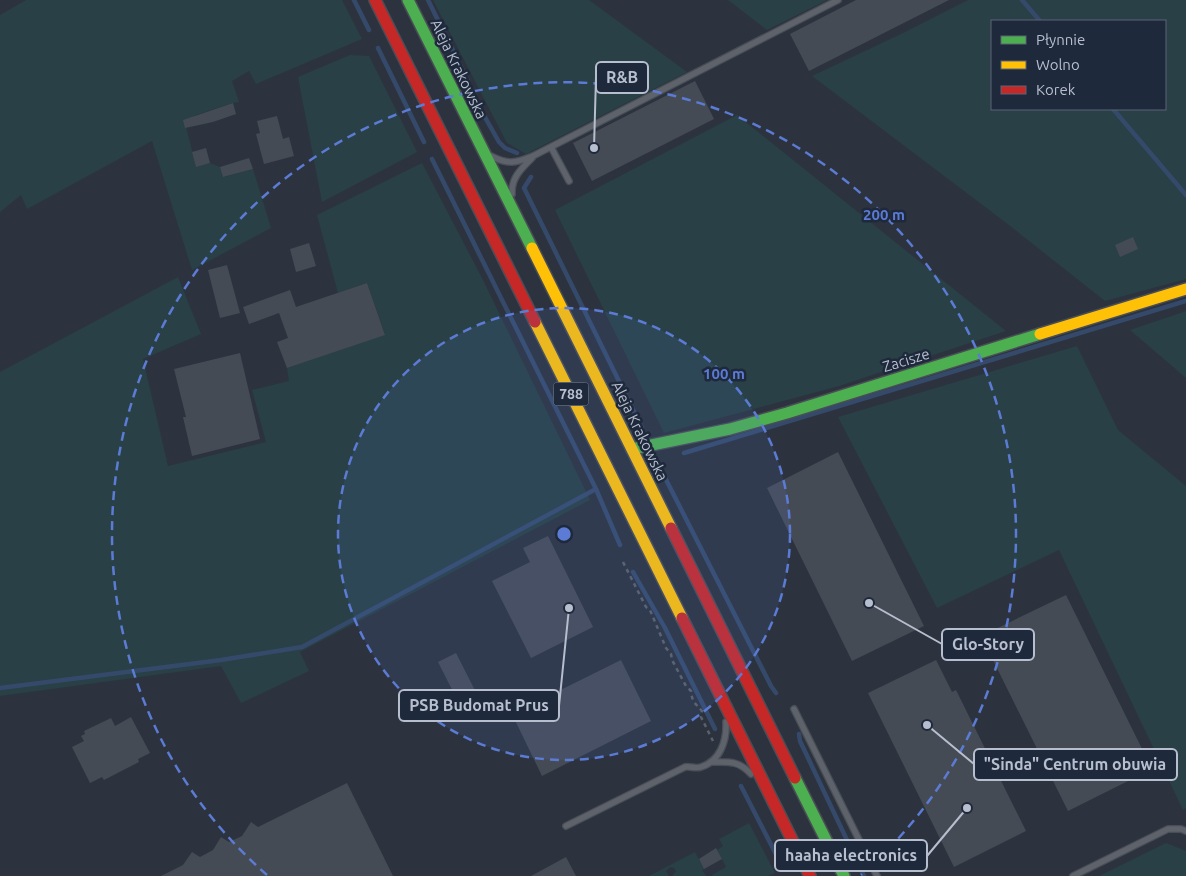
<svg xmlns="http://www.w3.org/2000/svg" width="1186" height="876" viewBox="0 0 1186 876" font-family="Ubuntu,sans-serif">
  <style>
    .green { fill: #284046; fill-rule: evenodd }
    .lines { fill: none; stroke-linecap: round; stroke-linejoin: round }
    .stream { stroke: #354a6b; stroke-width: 4.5 }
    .building { fill: #454b55 }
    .lane-casing { stroke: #494e56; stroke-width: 8 }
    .fast-casing { stroke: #494e56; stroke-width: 14 }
    .slow-casing { stroke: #494e56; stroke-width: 14 }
    .jam-casing { stroke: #494e56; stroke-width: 14 }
    .path { stroke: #5a6169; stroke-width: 2.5; stroke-dasharray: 4 4; stroke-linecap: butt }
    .lane { stroke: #5d626b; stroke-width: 5.5 }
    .fast { stroke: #4caf50; stroke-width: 11 }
    .slow { stroke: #ffc107; stroke-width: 11 }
    .jam { stroke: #c62828; stroke-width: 11 }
    .ring { fill: none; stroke: #5b7bd4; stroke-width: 2.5; stroke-dasharray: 9 6 }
    .labels { text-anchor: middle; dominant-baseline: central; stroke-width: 5; stroke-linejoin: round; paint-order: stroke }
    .shield { fill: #1e293b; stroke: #8992a3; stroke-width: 1 }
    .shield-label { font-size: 14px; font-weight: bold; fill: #b7bfcf }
    .street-label { font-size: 15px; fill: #b7bfcf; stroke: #1e293b }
    .centre { fill: #5b7bd4; stroke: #1e293b; stroke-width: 2.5 }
    .ring-label { font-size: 15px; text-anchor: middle; font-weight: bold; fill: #5b7bd4; stroke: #1e293b; stroke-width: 5; stroke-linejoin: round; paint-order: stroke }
    .leader { fill: none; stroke: #b7bfcf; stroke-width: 2 }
    .callout-dot { fill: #b7bfcf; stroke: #1e293b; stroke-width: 2 }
    .callout { fill: #1e293b; stroke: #b7bfcf; stroke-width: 2 }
    .callout-label { font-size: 16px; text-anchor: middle; font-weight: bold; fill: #b7bfcf }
  </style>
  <rect width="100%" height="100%" fill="#2c333e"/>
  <!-- green -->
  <path class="green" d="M26,0H342L362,39L256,84L249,71L232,81L239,102L233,103L196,115L185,123L196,166L210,163L220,167L224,177L253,169L271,228L192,270L152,141L27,209L21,195L0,212V15Z
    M433,0H589L687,72L526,154L507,143Z
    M728,0H827L767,30Z
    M968,0H1186V279L1105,301L1005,222L812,76L903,33ZM992,21H1165V109H992Z
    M350,55L369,56L417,152L322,202L298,77Z
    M737,115L1006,331L839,386L664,433L555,210Z
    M422,163L483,280L590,500L300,652L309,671L241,703L221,666L0,696V372L178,277L201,334L143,359L168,466L266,442L252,390L289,381L287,368L385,334L367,283L338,293L317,215Z
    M1186,311V378L1130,330Z
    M1077,346L1118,430L1186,486V808L1183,810L1059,550L937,608L838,417Z
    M749,823L775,873L768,876H713L712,875L726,867L717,850L723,846L719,839Z
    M1166,843L1186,851V876H1099Z
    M695,852L704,869L702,870L706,876H672L676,871L674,868L670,867L666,871L669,876H670H649Z"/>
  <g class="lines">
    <!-- stream -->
    <path class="stream" d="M354,0L369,30
      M428,0L469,83
      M1022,0L1040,21
      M378,48L424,142
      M478,105L499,142L505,148L517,153
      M1113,109L1186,195
      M432,159L596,489L620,545
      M531,177L524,188L642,428
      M684,453L1186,301
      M654,456L771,686L776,693
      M633,572L665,628L715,729
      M0,688L221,660L302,647L596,489
      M799,734L800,741L864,876
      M741,786L781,864"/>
  </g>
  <!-- building -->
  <path class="building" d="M856,0H949L809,71L790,34Z
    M695,81L714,119L592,181L573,143Z
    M233,103L236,114L213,122L185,128L183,120Z
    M277,116L283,139L289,137L294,156L264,164L256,134L260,133L257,121Z
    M206,148L210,163L196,167L192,152Z
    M249,158L253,169L223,177L220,167Z
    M1133,237L1138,249L1120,257L1115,245Z
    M309,243L316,266L296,272L290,249Z
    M227,265L240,313L220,318L208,270Z
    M367,283L385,335L287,368L277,342L288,338L279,313L249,324L243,307L290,290L296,307Z
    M240,353L260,439L192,456L183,417H186L174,369Z
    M838,452L924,626L852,661L767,488Z
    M548,536L593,627L531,658L492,581L530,562L523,548Z
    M1066,595L1152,769L1068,811L981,636Z
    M456,653L485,710L467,719L438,662Z
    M621,660L651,721L542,776L512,714Z
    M936,660L952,692L956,690L1026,831L954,867L868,693Z
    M131,717L150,753L138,759L139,762L104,780L102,777L90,783L72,747L84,741L81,736L85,734L84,731L111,718L115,726Z
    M347,783L393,876H161L183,865L192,852L200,857L213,850L221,837L229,842L242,836L251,822L258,827Z
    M716,848L722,859L704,869L699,859Z
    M566,857L576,876H531Z"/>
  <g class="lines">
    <defs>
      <path id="lane" d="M551,147L569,181
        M491,156C508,165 516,163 533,156L838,0
        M512,194C511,178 521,169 532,158
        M794,709L877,876
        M712,762C728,762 738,760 751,774
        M566,826L685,767C690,766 696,769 701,767C720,761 727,741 726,722
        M1073,876L1168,829H1181L1186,831"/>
      <path id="fast" d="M408,0L532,248
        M632,449L730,429L787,413L1040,334
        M795,778L844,876"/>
      <path id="slow" d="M532,248L671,528
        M535,322L682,618
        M1040,334L1186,289"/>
      <path id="jam" d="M375,0L535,322
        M671,528L795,778
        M682,618L810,876"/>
    </defs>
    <!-- lane casing -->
    <use href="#lane" class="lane-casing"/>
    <!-- fast casing -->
    <use href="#fast" class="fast-casing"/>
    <!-- slow casing -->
    <use href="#slow" class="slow-casing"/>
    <!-- jam casing -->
    <use href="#jam" class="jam-casing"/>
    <!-- path -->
    <path class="path" d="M623,562L646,607L650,610L666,648L671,654L672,660L686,686L691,691C692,702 695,703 702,711L701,717L713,741"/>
    <!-- lane -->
    <use href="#lane" class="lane"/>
    <!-- fast -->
    <use href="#fast" class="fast"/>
    <!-- slow -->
    <use href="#slow" class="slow"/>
    <!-- jam -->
    <use href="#jam" class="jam"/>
  </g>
  <!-- distance rings -->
  <circle cx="564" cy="534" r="226" fill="#5b7bd4" fill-opacity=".12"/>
  <g class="ring">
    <circle cx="564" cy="534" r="226"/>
    <path d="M267 875A452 452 0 1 1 861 875"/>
  </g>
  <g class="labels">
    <!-- shield labels -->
    <rect class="shield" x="553.5" y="382.5" width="35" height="23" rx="4"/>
    <g class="shield-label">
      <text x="571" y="394">788</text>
    </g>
    <!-- street labels -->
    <g class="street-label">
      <text transform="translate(459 69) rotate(64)">Aleja Krakowska</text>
      <text transform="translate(906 360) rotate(-17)">Zacisze</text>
      <text transform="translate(640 431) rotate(64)">Aleja Krakowska</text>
    </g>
  </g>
  <circle cx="564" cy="534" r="8" class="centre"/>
  <g class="ring-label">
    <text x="884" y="220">200 m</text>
    <text x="724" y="379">100 m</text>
  </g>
  <!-- callouts -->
  <path class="leader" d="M594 148L596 77M869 603L942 644M569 608L559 706M927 725L974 764M967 808L927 856"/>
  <g class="callout-dot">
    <circle cx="594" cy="148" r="5"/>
    <circle cx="869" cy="603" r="5"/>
    <circle cx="569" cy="608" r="5"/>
    <circle cx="927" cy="725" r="5"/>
    <circle cx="967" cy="808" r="5"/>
  </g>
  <g class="callout">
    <rect x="596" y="62" width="52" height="31" rx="5"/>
    <rect x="942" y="629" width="92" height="31" rx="5"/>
    <rect x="399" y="690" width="160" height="31" rx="5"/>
    <rect x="974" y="749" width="203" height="31" rx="5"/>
    <rect x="775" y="840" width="152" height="31" rx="5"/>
  </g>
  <g class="callout-label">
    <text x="622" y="83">R&amp;B</text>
    <text x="988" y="650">Glo-Story</text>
    <text x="479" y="711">PSB Budomat Prus</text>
    <text x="1075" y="770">"Sinda" Centrum obuwia</text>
    <text x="851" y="861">haaha electronics</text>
  </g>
  <!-- legend -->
  <rect x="991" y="20" width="175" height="90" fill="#1e293b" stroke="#5b6576"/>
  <rect x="1001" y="36" width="25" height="8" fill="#4caf50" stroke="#5b6576"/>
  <text x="1036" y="45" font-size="15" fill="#b7bfcf">Płynnie</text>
  <rect x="1001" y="61" width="25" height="8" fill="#ffc107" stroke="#5b6576"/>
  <text x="1036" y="70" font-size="15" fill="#b7bfcf">Wolno</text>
  <rect x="1001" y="86" width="25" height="8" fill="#c62828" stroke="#5b6576"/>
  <text x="1036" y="95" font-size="15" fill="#b7bfcf">Korek</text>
</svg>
